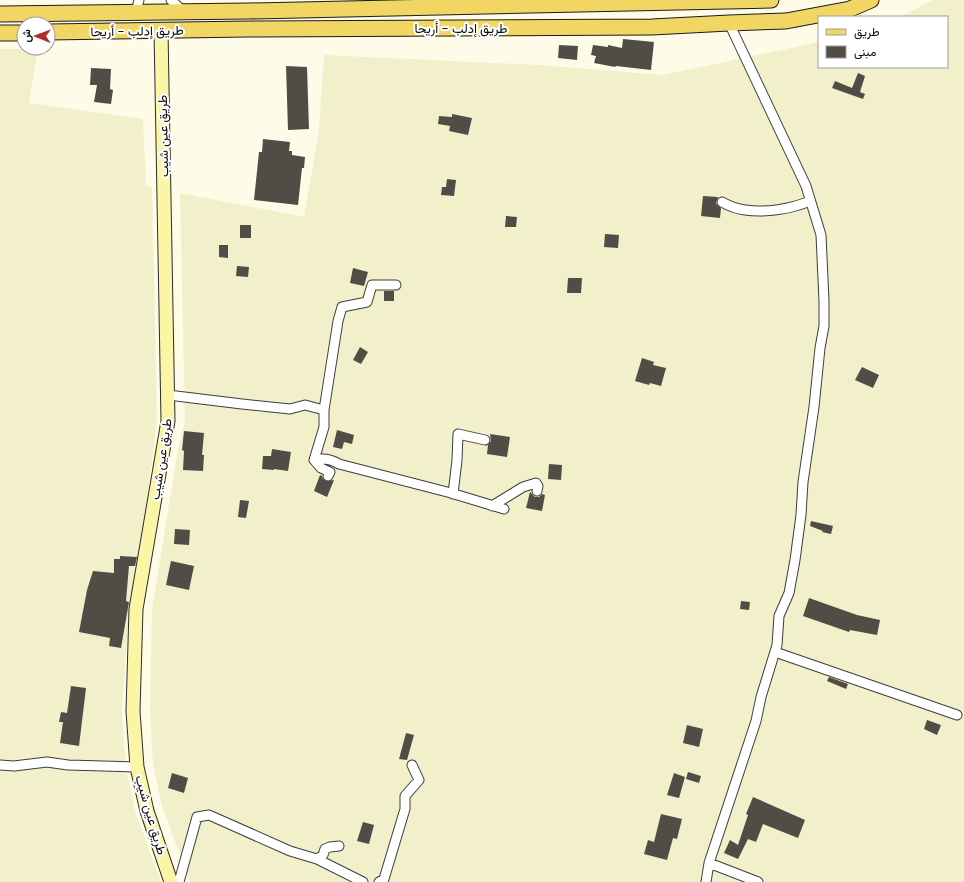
<svg xmlns="http://www.w3.org/2000/svg" width="964" height="882" viewBox="0 0 964 882" font-family="Merriweather,Vazirmatn,serif">
  <style>
    .farmland { fill: #f1f0ca }
    .building { fill: #524c47 }
    .lines { fill: none; stroke-linecap: round; stroke-linejoin: round }
    .street-casing { stroke: #3d3d3d; stroke-width: 11 }
    .secondary-casing { stroke: #2c2c2c; stroke-width: 15 }
    .primary-casing { stroke: #1b1b1b; stroke-width: 17 }
    .street { stroke: #fff; stroke-width: 9 }
    .secondary { stroke: #fbf5a6; stroke-width: 13 }
    .primary { stroke: #f1d664; stroke-width: 15 }
    .labels { text-anchor: middle; dominant-baseline: central; stroke-width: 4; stroke-linejoin: round; paint-order: stroke }
    .street-label { font-size: 13px; fill: #0a0a0a; stroke: #fff }
  </style>
  <rect width="100%" height="100%" fill="#fefbe8"/>
  <!-- farmland -->
  <path class="farmland" d="M933,0H964V882H190L162,806L153,764L150,711L152,610L178,449L185,422L180,193L304,217L319,130L324,55L539,65L663,75L819,42V67H947V17H900Z
    M0,49H38L29,103L143,119L146,186L152,187L157,420L144,522L136,575L129,608L122,711L126,768L136,814L161,882H0Z"/>
  <!-- building -->
  <path class="building" d="M623,39L654,42L651,70L616,66L615,67L594,63L596,56L591,55L593,45L608,47V45L622,48Z
    M559,45L578,46L577,60L558,58Z
    M286,66L307,67L309,129L288,130Z
    M91,68L111,69L110,89L113,90L111,104L94,102L97,85H90Z
    M858,73L865,76L860,92L865,94L863,99L832,88L835,81L852,88Z
    M452,114L472,118L468,135L449,131L450,126L438,124L439,116L452,117Z
    M263,139L290,142L289,151H292V155L305,157L304,168H302L298,205L254,200L259,152H262Z
    M447,179L456,180L454,196L441,195L442,187H446Z
    M703,196L718,197L716,203L717,205L721,208L720,218L701,216Z
    M506,216L517,217L516,227H505Z
    M240,225H251V238H240Z
    M605,234L619,235L618,248L604,247Z
    M219,245H228V258L219,257Z
    M237,266L249,267L248,277L236,276Z
    M353,268L368,272L364,286L350,283Z
    M568,278H582L581,293H567Z
    M384,291H394V301H384Z
    M360,347L368,352L361,364L353,360Z
    M642,358L654,362L653,365L666,368L661,386L650,383L649,385L635,381Z
    M862,367L879,375L873,388L855,380Z
    M337,430L354,435L352,444L344,442L342,449L333,447Z
    M184,431L204,433L202,455H204L203,471L183,470L184,451L182,450Z
    M490,434L510,437L507,457L487,454L488,445L491,441Z
    M272,449L291,452L288,471L274,469V470L262,469L263,456H271Z
    M549,464L562,465L561,480L548,479Z
    M320,475L322,476L323,479L326,481L334,480L327,497L314,491Z
    M530,492L535,497H539L542,494L545,495L542,511L526,508Z
    M240,500L249,501L246,518L238,517Z
    M811,521L833,526L831,534L822,532L823,531L810,526Z
    M175,529L190,530L189,545L174,544Z
    M120,556L137,557L135,566H129L126,601L129,602L121,648L109,646L110,638L79,632L87,590L93,571L114,573V559H120Z
    M171,561L194,566L189,590L166,585Z
    M809,598L857,615L880,620L877,635L850,630L849,632L803,616Z
    M741,601L750,602L749,610L740,609Z
    M829,677L848,684L846,689L827,681Z
    M71,686L86,688L79,746L60,743L63,722H59L61,712L67,713Z
    M927,720L941,725L937,735L924,729Z
    M687,725L703,729L699,747L683,743Z
    M406,733L414,735L407,760L399,759Z
    M688,772L701,776L699,783L686,779Z
    M172,773L188,778L184,793L168,788Z
    M674,773L685,777L679,798L667,795Z
    M753,797L805,820L798,838L763,824L756,842L748,839L738,859L724,853L730,840L738,845L748,815L746,814Z
    M661,814L682,819L677,839L673,838L667,860L644,854L648,840L654,842Z
    M363,822L374,825L369,844L357,841Z"/>
  <g class="lines">
    <defs>
      <path id="street" d="M171,0L183,11
        M136,12L139,0
        M722,202C729,206 737,209 745,210C766,213 791,209 810,201
        M168,395L242,404L290,409L305,405L324,410L338,321L342,307L367,302L372,285H396
        M324,410V427L314,460L321,468L330,472L328,476
        M314,460C323,458 331,459 339,464L451,493L504,509
        M453,494L457,460L458,434L485,440
        M492,506L523,487L536,483L538,486L537,491
        M775,652L957,715
        M0,765L14,766L47,762L68,765L137,767
        M317,859L363,882
        M709,863L758,882
        M179,882L197,817L209,815L290,851L317,859L323,855L325,849L330,847L339,846
        M379,882L384,879L405,809V796L419,780L412,765
        M706,882L709,863L756,721L761,697L777,645L779,616L789,593L795,560L801,515L803,482L814,407L820,348L824,326V301L821,235L806,186L729,23"/>
      <path id="secondary" d="M161,30L168,421L136,609L133,711L137,767L147,811L171,882"/>
      <path id="primary" d="M0,14L249,11L771,0
        M48,32L248,29L652,27L729,23L786,21L850,9L871,0
        M0,33H24"/>
    </defs>
    <!-- street casing -->
    <use href="#street" class="street-casing"/>
    <!-- secondary casing -->
    <use href="#secondary" class="secondary-casing"/>
    <!-- primary casing -->
    <use href="#primary" class="primary-casing"/>
    <!-- street -->
    <use href="#street" class="street"/>
    <!-- secondary -->
    <use href="#secondary" class="secondary"/>
    <!-- primary -->
    <use href="#primary" class="primary"/>
  </g>
  <g class="labels">
    <!-- street labels -->
    <g class="street-label">
      <text x="461" y="28">طريق إدلب - أريحا</text>
      <text transform="translate(137 31) rotate(-1)">طريق إدلب - أريحا</text>
      <text transform="translate(163 136) rotate(-91)">طريق عين شيب</text>
      <text transform="translate(161 459) rotate(-81)">طريق عين شيب</text>
      <text transform="translate(151 815) rotate(74)">طريق عين شيب</text>
    </g>
  </g>
  <!-- legend -->
  <rect x="818" y="16" width="130" height="52" fill="#ffffff" stroke="#9d9d9d"/>
  <rect x="826" y="29" width="20" height="6" fill="#f1d664" stroke="#9d9d9d"/>
  <text x="854" y="36" font-size="12" fill="#0a0a0a">طريق</text>
  <rect x="826" y="46" width="20" height="12" fill="#524c47" stroke="#9d9d9d"/>
  <text x="854" y="56" font-size="12" fill="#0a0a0a">مبنى</text>
  <!-- north arrow -->
  <g transform="translate(36 36) rotate(271)"><circle r="19" fill="#ffffff" stroke="#9d9d9d"/>
  <path d="M0-3L7 15L0 10L-7 15Z" fill="#b12b2b"/>
  <text y="-6" font-size="11" font-weight="bold" text-anchor="middle" fill="#0a0a0a">ش</text>
  </g>
</svg>
